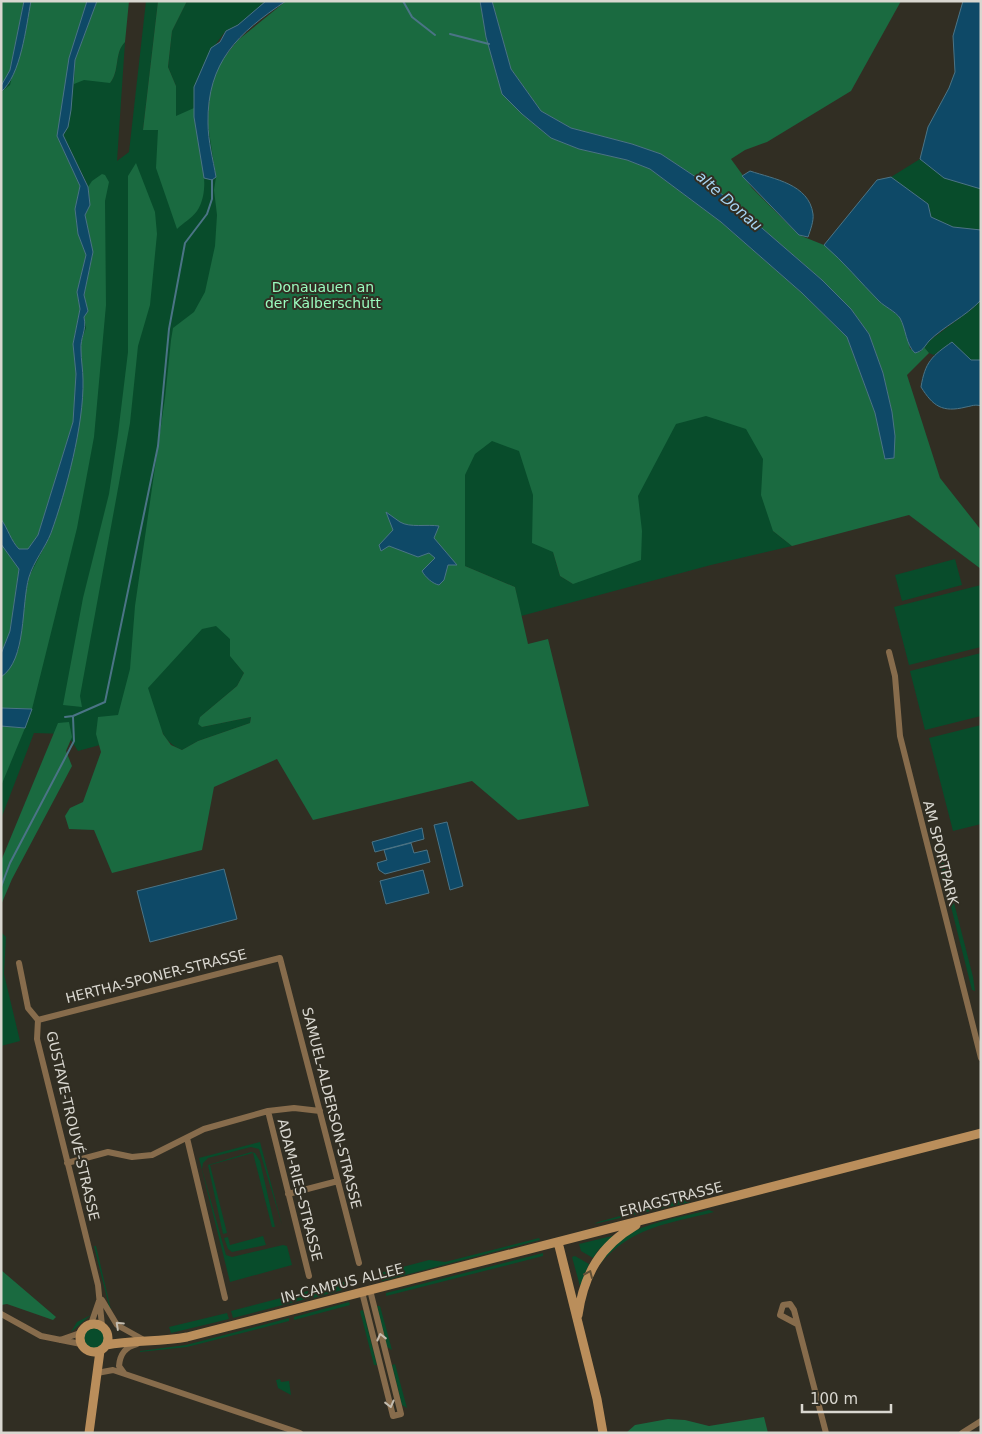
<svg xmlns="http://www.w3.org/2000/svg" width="982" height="1434" viewBox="0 0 982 1434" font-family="'DejaVu Sans',sans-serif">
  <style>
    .green { fill: #084c2b; fill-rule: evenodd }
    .forest { fill: #1a6a40; fill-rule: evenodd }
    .water { fill: #0e4967; stroke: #4b7486 }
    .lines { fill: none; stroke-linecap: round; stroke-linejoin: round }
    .stream { stroke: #4b7486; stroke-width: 2 }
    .street { stroke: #876c4c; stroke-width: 6 }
    .secondary { stroke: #ba8e5b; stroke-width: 9 }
    .oneway { stroke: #615037 }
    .oneway2 { stroke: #c4bcaf }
    .labels { text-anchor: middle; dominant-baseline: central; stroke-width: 4; stroke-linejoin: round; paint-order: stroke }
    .park-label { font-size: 14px; fill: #9afbbe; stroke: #312e23 }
    .street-label { font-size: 14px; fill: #d9d7d0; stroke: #312e23 }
    .water-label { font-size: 15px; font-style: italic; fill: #a7d4f2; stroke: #312e23 }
  </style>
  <rect width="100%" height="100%" fill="#312e23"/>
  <!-- green -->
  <path class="green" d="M1,1H125L110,83C120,71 114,53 125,42L117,161L129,152L146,1H158L143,130L176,86L168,67L172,31L187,1H266C257,9 248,17 239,24C235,27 228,29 225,32C211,49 193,79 194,102L818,450L773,531L792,546L711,565L521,616L515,587L465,566V496L236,663L244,673L237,686L200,717L202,727L251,717L250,723L198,741L182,750C163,742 161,729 154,711L151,731L78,751L67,734L34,733L1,819ZM68,127L63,135L87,184L47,139ZM553,552L573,584L560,576Z
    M920,159L944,178L981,189V230L953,227L931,217L928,204L891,177Z
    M981,300V360L971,361L952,342L934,355L929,353L924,347L929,341L972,309Z
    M955,559L962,585L902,601L895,575Z
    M981,585V647L909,665L894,607Z
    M981,653V716L925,730L910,671Z
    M981,725V824L953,831L929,738Z
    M940,848L973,977L975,991L972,990L938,855Z
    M1,932L6,937L4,974L20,1041L1,1046Z
    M260,1142L282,1225L259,1149L251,1147L208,1158L203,1163L202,1169L226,1255L232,1257L283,1245L287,1246L292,1265L230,1282L199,1158Z
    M251,1152L255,1153L260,1161L275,1227H272L253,1153L210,1165L227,1233L223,1234L208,1165Z
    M691,1197L690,1202L594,1224L598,1222Z
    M709,1210L714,1212C668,1224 633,1226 600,1264C613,1226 675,1219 709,1210Z
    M616,1235L599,1249L593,1258L581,1251L579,1244Z
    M263,1236L266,1245L232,1252L228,1249L224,1238L228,1237L230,1245Z
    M539,1238L540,1240L382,1281L380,1273L429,1260L445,1262Z
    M94,1246H96L111,1310L109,1306Z
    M543,1253V1256L386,1296V1293Z
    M575,1256L589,1264L580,1286L572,1257Z
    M344,1282L346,1289L313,1298L311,1291Z
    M308,1291L310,1298L233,1318L231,1311Z
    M349,1302L350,1305L294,1320V1317Z
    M377,1306H380L392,1350L387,1347Z
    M363,1310L377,1365H374L360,1311Z
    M227,1313L229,1319L171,1333L169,1327Z
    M91,1315L71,1332L77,1322Z
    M289,1318V1321L187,1347L140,1352V1351L186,1345Z
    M82 1338a11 11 0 1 1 22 0a11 11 0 1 1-22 0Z
    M395,1364L407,1408L402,1405L392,1365Z
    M280,1379L281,1382L289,1381L291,1395L278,1388L276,1380Z"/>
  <!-- forest -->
  <path class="forest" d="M1,1H24L10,70L1,86Z
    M31,1H87L80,25L57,136L80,186L75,209L78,234L86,255L77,292L80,309L73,344L76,374L73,422L38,535L28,549H19C11,541 8,529 1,519V92L10,85Z
    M97,1H129L125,42C114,53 120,71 110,83L84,80L74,84L75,60Z
    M158,1H187L172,31L168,67L176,86V116L194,108C194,139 215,184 197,211C192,218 183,223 177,229L156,168L158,130H143Z
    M286,1H480L486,37L502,94L522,114L551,138L579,149L627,160L650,169L721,222L802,293L847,337L875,413L886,459L892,412L883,373L869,334L851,309L822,280L726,197L661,154L632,144L571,128L541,111L511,69L492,1H901L851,91L767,142L745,150L731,159L752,188L799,235L824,245L838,256L881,302L899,316L907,333L910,349L920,352L924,347L929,353L907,375L940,478L981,530V569L909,515L792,546L773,531L761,495L763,459L746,429L706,416L676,424L638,496L642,531L641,560L573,584L560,576L553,552L532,543L533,495L519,451L492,441L475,454L465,475V566L515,587L528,644L548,639L589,806L518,820L472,781L313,820L277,759L214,787L202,850L112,873L94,830L69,829L65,816L70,808L83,802L101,752L96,734L98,717L118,715L130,669L135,606L165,398L171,340L173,328L194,312L205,292L215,246L217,215L214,190L216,177L208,125L209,95L218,65L238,40ZM216,626L230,639V656L244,673L237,686L200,717L198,724L202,727L251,717L250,723L198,741L182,750L171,745L163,734L148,688L202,629Z
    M136,163L155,212L157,234L150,305L138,346L130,423L80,696L82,707L63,705L83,598L109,494L118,434L128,352V176Z
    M102,174L105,175L109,182L105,201L106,305L94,437L77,528L32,709L1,708V677L19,649L24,599L30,575L51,534L65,486L78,427L83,381L80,345L86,328L84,317L88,311L84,295L93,253L85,215L90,205L88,187L92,181Z
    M1,544L19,568L10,631L1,654Z
    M69,722L72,737L66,751L72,766L12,879L1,905V861L58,723Z
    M1,726L25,728L1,786Z
    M1,1270L56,1317L53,1320L7,1304L1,1305Z
    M764,1417L768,1433H626L635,1425L668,1419L685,1420L709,1426Z"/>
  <!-- water -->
  <path class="water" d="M24,1H31C26,27 21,75 1,92V86L10,70Z
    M87,1H97L75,60L71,110L68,127L63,135L88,187L90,205L85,215L93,252L84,295L88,311L84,317C87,331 80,337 81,350C81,360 83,370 83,380C84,425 66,491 51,533C45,548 34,561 29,577C21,604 27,660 1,677V654L10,631L19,569L1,544V519C8,529 11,541 19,549H28L38,535L73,422L76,374L73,344L80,309L77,292L86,255L78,234L75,209L80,186L57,136L69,58Z
    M266,1H286C238,33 207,62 208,123C208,141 213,159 216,177L212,180L204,178L194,117V87L211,48L220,42L226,31L238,25Z
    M480,1H492L511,69L541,111L571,128L632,144L661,154L726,197L822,280L851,309L869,334L883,373L892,412L895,436L894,458L885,459L875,413L847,337L802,293L721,222L650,169L627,160L579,149L551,138L522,114L502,94L486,37Z
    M963,1H981V189L944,178L920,159L928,127L949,88L955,72L953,36Z
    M750,171C774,179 809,184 813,214C814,221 810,231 808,237L799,235L742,176Z
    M891,177L928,204L931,217L953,227L981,230V300C965,317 944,326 929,341C924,347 923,351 915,353C906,345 906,329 900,318C895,311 885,307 879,301C860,282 844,262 824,245L877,180Z
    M952,342L971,360H981V406C975,404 972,406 966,407C942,413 933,406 921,387C925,362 932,356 952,342Z
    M386,512C391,515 395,519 400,522C410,528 427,524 439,526L434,538L457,565H448L444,580L439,585C433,584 425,577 422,571L435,558L429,553L418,557L389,546L381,551L379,545L393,530Z
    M1,708L32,709L25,728L1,726Z
    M447,822L463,886L450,890L434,825Z
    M422,828L424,839L375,852L372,842Z
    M411,843L414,853L427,850L430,862L385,874L379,870L377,863L387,860L384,850Z
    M224,869L237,919L150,942L137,891Z
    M423,870L429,893L386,904L380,881Z"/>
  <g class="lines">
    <!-- stream -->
    <path class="stream" d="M403,1L412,17L435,35
      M450,34L489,44
      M65,717L73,716L105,702L158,446L169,329L185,243L207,214L212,199V180
      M1,887L10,863L74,741L73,717"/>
    <!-- street -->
    <path class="street" d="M889,652L895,676L900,736L981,1058
      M19,963L28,1008L38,1020L37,1039L98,1285L102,1326
      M38,1020L280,958L359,1263
      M268,1111L309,1276
      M187,1138L225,1298
      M67,1163L108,1152L132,1157L152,1155L204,1129L268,1111L294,1108L320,1111
      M288,1194L338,1181
      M362,1292L393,1416L401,1414L370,1290
      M102,1300L117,1325L144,1340
      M1,1314L41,1336L81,1344
      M91,1324L99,1301
      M797,1324L780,1315L783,1305L790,1304L794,1310L826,1433
      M60,1340L80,1333
      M97,1373L113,1370L300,1433
      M124,1373L119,1366C120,1354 125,1347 137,1344
      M962,1433L981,1421"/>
    <!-- secondary -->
    <path class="secondary" d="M558,1242L597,1399L603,1433
      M578,1315C584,1274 600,1246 636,1225
      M80 1338a14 14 0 1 1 28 0a14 14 0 1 1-28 0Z
      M106,1345C133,1340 160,1342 187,1337L981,1133
      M89,1433L100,1351"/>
  </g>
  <!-- one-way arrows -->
  <defs><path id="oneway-chevron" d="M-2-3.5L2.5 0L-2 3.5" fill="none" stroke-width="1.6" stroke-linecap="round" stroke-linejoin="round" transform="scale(1.25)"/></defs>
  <use class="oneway" href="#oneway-chevron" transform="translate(589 1274) rotate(-66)"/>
  <g class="oneway2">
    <use href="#oneway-chevron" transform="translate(119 1325) rotate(-137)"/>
    <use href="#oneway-chevron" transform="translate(381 1337) rotate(-104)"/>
    <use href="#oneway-chevron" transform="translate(390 1404) rotate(76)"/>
  </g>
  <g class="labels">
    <!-- park labels -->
    <g class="park-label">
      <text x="323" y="287">Donauauen an<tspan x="323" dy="16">der Kälberschütt</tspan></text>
    </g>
    <!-- street labels -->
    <g class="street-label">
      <text transform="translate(941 853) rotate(76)">AM SPORTPARK</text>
      <text transform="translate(156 976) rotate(-14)">HERTHA-SPONER-STRASSE</text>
      <text transform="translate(332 1108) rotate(76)">SAMUEL-ALDERSON-STRASSE</text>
      <text transform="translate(73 1126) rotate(77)">GUSTAVE-TROUVÉ-STRASSE</text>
      <text transform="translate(300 1190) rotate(76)">ADAM-RIES-STRASSE</text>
      <text transform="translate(671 1199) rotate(-14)">ERIAGSTRASSE</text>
      <text transform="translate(342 1283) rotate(-14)">IN-CAMPUS ALLEE</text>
    </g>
    <!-- water labels -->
    <g class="water-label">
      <text transform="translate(729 201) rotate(41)">alte Donau</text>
    </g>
  </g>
  <!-- border -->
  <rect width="982" height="1434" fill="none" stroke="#d9d7d0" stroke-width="5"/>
  <!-- scale -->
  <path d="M802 1404v8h89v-8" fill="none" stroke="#d9d7d0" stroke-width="2.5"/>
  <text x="810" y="1404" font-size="15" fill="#d9d7d0" stroke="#312e23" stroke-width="4" paint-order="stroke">100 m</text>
</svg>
